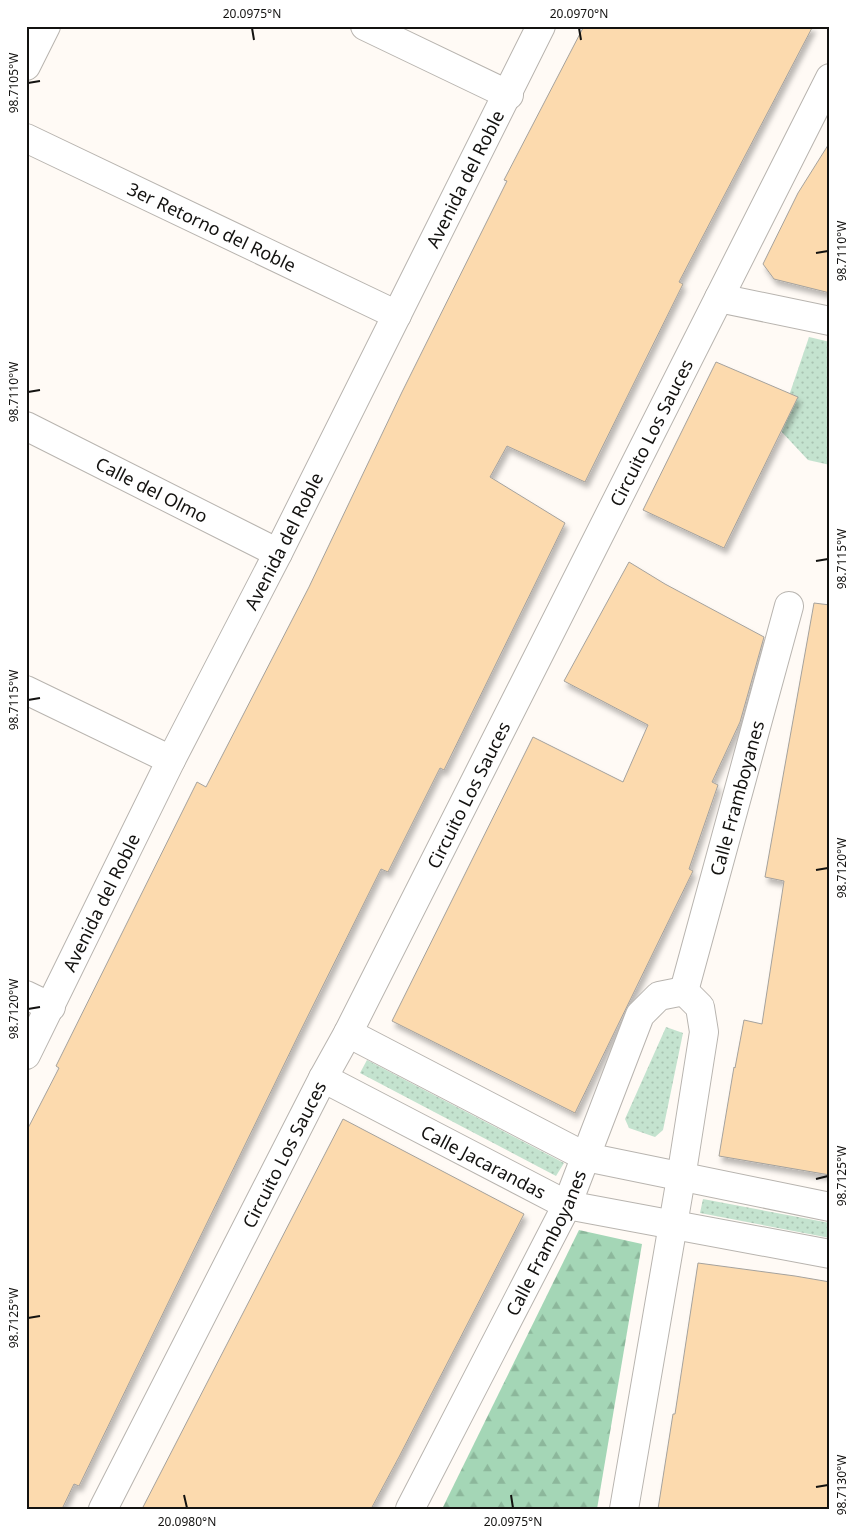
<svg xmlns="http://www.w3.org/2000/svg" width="856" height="1535" viewBox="0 0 856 1535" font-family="'Noto Sans',sans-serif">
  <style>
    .forest { fill: url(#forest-firs) }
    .garden { fill: url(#garden-dots) }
    .building { fill: #fcdaae; stroke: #a5a29d; filter: url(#shadow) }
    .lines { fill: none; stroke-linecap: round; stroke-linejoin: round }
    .minor-casing { stroke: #b8b4af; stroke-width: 30 }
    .minor { stroke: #fff; stroke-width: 28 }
    .ticks { fill: none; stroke: #131210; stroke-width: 2 }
    .labels { text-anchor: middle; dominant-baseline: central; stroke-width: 4.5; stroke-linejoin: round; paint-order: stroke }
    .street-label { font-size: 18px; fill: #131210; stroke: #fff }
    .neatline { fill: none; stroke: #131210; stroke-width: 2 }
    .ticks-label { font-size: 12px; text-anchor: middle; fill: #131210 }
  </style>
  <defs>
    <pattern id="forest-firs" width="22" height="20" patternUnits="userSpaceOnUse" patternTransform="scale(1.25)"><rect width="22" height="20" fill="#a4d6b6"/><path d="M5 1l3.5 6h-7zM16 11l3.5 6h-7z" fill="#8cb79b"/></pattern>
    <pattern id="garden-dots" width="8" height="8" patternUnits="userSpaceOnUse" patternTransform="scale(1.25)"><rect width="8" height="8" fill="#c4e3cf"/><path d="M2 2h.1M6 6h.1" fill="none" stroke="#a8c2b1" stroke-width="1.8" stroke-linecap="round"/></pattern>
    <filter id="shadow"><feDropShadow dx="3" dy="5.5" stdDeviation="2.5" flood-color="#0004"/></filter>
  </defs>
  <rect width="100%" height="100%" fill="#fffaf5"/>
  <!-- forest -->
  <path class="forest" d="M579,1230L642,1244L597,1509H442Z"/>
  <!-- garden -->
  <path class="garden" d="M809,337L830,342V465L808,460L778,428Z
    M666,1027L683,1033L663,1130L655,1137L629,1128L625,1119Z
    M367,1060L564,1163L556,1176L360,1073Z
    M703,1199L830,1223V1238L700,1213Z"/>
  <!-- building -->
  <path class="building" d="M584,26H813L702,238L679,282L683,284L585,482L507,446L490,477L565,523L444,770L440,768L388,872L381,869L298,1036L79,1486L74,1484L62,1509H26V1132L59,1068L56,1066L197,782L206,787L309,587L402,392L507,181L504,180Z
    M830,142V293L774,279L763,264L798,193Z
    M716,362L798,397L724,548L643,510Z
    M629,562L665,584L764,637L740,722L712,782L718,785L689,869L693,871L575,1113L392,1021L533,737L623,782L648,725L564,681Z
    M814,603L830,605V1175L719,1156L734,1067L735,1068L744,1020L762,1024L784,881L765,877Z
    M343,1119L524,1214L399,1457L371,1509H142Z
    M698,1263L795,1276L830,1282V1509H658L673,1414H675Z"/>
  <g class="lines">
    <defs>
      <g id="minor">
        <path d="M365,26L509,95"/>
        <path d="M26,66L46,26"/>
        <path id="s1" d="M26,138L397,315"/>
        <path d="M719,298L830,321"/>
        <path id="s2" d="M26,426L278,553"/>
        <path d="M26,690L171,760"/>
        <path id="s3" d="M684,991L789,606"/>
        <path d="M26,995L51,1007"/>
        <path d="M348,1033L586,1157L830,1207"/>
        <path id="s4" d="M26,1055L171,760L278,553L541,26"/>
        <path id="s5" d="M323,1078L567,1205L830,1254"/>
        <path id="s6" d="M103,1509L323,1078L348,1033L830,78"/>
        <path id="s7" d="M410,1509L567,1205L640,1015L659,996L684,991"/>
        <path d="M624,1509L681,1178L704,1032L700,1007L684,991"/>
      </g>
    </defs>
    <!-- minor casing -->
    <use href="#minor" class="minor-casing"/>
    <!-- minor -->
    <use href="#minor" class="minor"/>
  </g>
  <!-- ticks -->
  <path class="ticks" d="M252,28L254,40M579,28L581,40M28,83L40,81M816,253L828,251M28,392L40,390M816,561L828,559M28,700L40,698M816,870L828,868M28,1009L40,1007M816,1179L828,1176M28,1318L40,1316M816,1487L828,1485M184,1495L187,1508M511,1495L513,1508"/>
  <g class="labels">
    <!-- street labels -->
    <g class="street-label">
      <text stroke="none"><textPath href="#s4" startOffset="980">Avenida del Roble</textPath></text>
      <text stroke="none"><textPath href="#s1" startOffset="206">3er Retorno del Roble</textPath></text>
      <text stroke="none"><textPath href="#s6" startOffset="1208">Circuito Los Sauces</textPath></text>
      <text stroke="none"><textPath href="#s2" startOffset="141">Calle del Olmo</textPath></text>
      <text stroke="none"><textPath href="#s4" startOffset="575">Avenida del Roble</textPath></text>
      <text stroke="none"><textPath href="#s6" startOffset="802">Circuito Los Sauces</textPath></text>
      <text stroke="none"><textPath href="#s3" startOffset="200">Calle Framboyanes</textPath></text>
      <text stroke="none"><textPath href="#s4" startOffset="170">Avenida del Roble</textPath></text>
      <text stroke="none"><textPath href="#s6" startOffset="398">Circuito Los Sauces</textPath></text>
      <text stroke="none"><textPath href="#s5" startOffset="181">Calle Jacarandas</textPath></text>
      <text stroke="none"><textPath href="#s7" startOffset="299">Calle Framboyanes</textPath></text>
    </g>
  </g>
  <!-- border -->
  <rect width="856" height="1535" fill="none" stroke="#ffffff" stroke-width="55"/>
  <rect x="28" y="28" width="800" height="1480" class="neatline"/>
  <g class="ticks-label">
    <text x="252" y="18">20.0975°N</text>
    <text x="579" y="18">20.0970°N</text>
    <text transform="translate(14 83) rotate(-90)" y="4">98.7105°W</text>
    <text transform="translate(842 251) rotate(-90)" y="4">98.7110°W</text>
    <text transform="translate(14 392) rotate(-90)" y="4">98.7110°W</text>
    <text transform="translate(842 559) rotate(-90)" y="4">98.7115°W</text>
    <text transform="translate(14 700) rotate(-90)" y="4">98.7115°W</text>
    <text transform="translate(842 868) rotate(-90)" y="4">98.7120°W</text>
    <text transform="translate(14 1009) rotate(-90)" y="4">98.7120°W</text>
    <text transform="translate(842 1176) rotate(-90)" y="4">98.7125°W</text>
    <text transform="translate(14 1318) rotate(-90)" y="4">98.7125°W</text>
    <text transform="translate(842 1485) rotate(-90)" y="4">98.7130°W</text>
    <text x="187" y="1526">20.0980°N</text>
    <text x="513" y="1526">20.0975°N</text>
  </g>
</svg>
